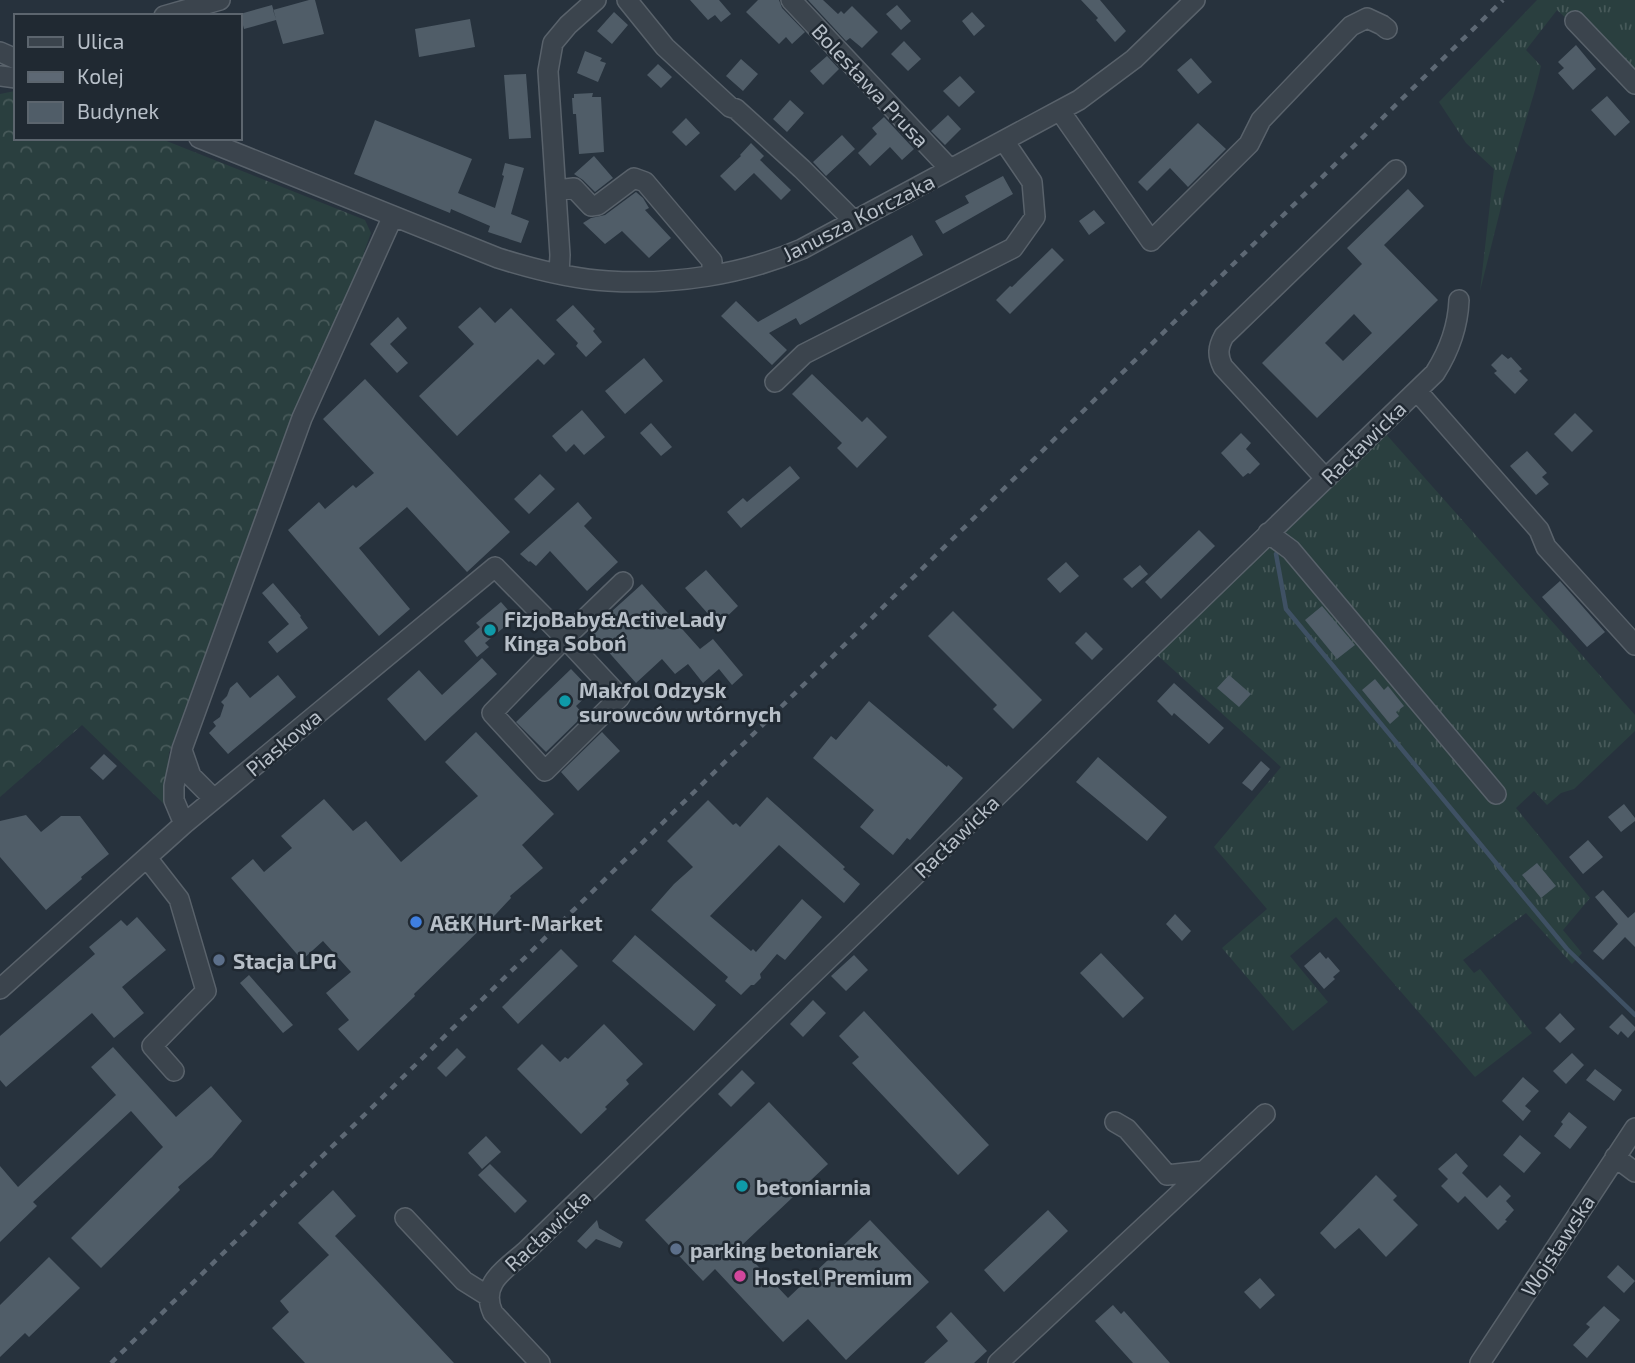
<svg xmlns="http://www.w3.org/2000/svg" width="1635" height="1363" viewBox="0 0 1635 1363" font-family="'Exo 2',sans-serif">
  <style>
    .grass { fill: url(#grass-tufts) }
    .forest { fill: url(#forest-crowns) }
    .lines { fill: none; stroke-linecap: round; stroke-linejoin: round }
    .stream { stroke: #3f5164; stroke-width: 4.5 }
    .building { fill: #505d68; fill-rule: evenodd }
    .minor-casing { stroke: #59626b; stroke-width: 22 }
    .minor { stroke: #3b444d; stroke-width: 19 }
    .rail { stroke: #5d6874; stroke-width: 4.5; stroke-dasharray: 7 7; stroke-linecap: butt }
    .culture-dot { fill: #0f9aa8; stroke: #202932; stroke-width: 2.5 }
    .shop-dot { fill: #3f7fe0; stroke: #202932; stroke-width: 2.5 }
    .service-dot { fill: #5c6f8a; stroke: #202932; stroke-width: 2.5 }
    .hotel-dot { fill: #d1479c; stroke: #202932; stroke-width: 2.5 }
    .labels { text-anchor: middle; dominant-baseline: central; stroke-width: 5; stroke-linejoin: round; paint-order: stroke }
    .street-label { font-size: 21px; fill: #b7bfc8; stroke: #202932 }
    .poi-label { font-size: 21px; font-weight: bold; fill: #b7bfc8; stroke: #202932; text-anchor: start }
  </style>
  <defs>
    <pattern id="grass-tufts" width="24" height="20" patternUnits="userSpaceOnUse" patternTransform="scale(1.75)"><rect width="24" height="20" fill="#2a3f3f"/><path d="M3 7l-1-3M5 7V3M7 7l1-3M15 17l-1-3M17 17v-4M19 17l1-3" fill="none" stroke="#475959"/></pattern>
    <pattern id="forest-crowns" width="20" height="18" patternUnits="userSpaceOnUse" patternTransform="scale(1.75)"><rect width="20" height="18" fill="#2a3f3f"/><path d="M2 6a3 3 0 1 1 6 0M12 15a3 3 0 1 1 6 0" fill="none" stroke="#475959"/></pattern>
  </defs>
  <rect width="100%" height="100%" fill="#27323d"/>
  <!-- grass -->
  <path class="grass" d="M1537,0H1635V83L1557,10L1526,50L1541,66L1535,90L1506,187L1480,291L1494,169L1466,143L1439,102Z
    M1385,433L1635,715V731L1574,789L1561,793L1547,805L1534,791L1516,808L1590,898L1563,930L1582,953L1572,964L1526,913L1463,960L1474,973L1480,969L1532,1033L1475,1077L1336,917L1290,956L1328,1002L1293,1031L1222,948L1267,909L1214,847L1281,767L1156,654L1260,551L1317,502Z"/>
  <!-- forest -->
  <path class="forest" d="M15,91L16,138H159L365,220L371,233L364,252L368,255L273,470L169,753L164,804L82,725L0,797V94Z"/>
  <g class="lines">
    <!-- stream -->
    <path class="stream" d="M1276,554L1286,609L1567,949L1635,1015"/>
  </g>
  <!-- building -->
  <path class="building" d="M309,0H315L324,34L283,44L276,20L244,29L240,14L272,5L276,19L273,10Z
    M690,0H719L731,14L721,22L715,15L708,20Z
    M758,0H779L782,8L805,32L792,44L786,37L779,44L746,12Z
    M808,0H823L838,14L841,11L844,14L852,6L878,32L862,48L850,38L846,41Z
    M1081,0H1100L1126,31L1115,42L1096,20L1098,18Z
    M897,5L911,21L901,30L886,14Z
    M614,12L628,25L612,44L597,31Z
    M972,12L985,26L974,36L962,21Z
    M470,19L475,47L419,57L415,29Z
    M904,41L921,59L908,71L891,54Z
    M1576,45L1596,69L1573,90L1558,73L1564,68L1558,62Z
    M585,51L602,58L600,61L606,63L598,82L577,73Z
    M827,56L839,69L823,85L810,71Z
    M1191,58L1212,82L1198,94L1177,70Z
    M741,59L758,74L743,91L726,76Z
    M658,64L672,77L661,88L647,75Z
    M526,74L531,138L509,139L504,75Z
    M960,76L975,92L959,107L943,91Z
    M593,93L592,97H601L604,152L579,154L576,114H573L572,98H574V94Z
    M1607,96L1630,122L1615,136L1591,110Z
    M790,100L804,113L787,132L773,119Z
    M948,115L961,129L945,145L931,131Z
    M884,117L914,149L902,160L890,147L870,166L858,153L877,134L872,128Z
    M686,118L700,133L686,146L672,132Z
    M375,120L472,159L458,193L495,208L504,176L502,175L505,163L524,168L511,214L529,221L521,243L488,232L490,226L451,209L450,213L354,174Z
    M1198,123L1226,149L1188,187L1170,168L1147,191L1138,182Z
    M842,135L855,149L826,176L813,162Z
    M751,143L764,156L760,160L791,190L781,200L754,173L735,191L720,176L741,156L740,155Z
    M594,156L613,178L595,192L583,180L574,174Z
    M1003,176L1013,194L943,234L935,221L969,203L965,196Z
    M1408,189L1424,206L1384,245L1438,300L1317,418L1262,363L1362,264L1347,248ZM1354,314L1372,333L1343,361L1325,343Z
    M636,192L643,198L649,208L645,210L671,238L649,258L622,231L605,244L583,223L591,218L605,215Z
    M1094,210L1105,223L1089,235L1079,221Z
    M912,235L923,255L800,325L796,318L769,333L787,350L772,365L721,316L736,301L758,322Z
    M1052,248L1064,260L1010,314L996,300L1010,286L1012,287Z
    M573,305L595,329L593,331L602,342L586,357L576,346L578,343L556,320Z
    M480,307L495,323L511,308L555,354L544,365L538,359L457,436L419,396L474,344L458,327Z
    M398,317L407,328L390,344L408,363L397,373L370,344Z
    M1502,354L1508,359L1511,357L1522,369L1519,371L1528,380L1515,394L1494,373L1497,371L1491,365Z
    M644,358L663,381L625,414L605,391Z
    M812,374L862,422L867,417L887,437L857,468L837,448L842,443L792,394Z
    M365,379L510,532L467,572L407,507L359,548L410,609L379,636L288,530L319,502L325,509L353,485L356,488L374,473L323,419Z
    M582,410L605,437L584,455L574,444L566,452L552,436Z
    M1575,413L1593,431L1572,452L1554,434Z
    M651,423L672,447L661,456L640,433Z
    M1241,433L1251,443L1246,449L1260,464L1250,474L1248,473L1243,477L1221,453Z
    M1527,451L1547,473L1542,477L1549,484L1536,495L1510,466Z
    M790,466L800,478L741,528L727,512L743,498L747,502Z
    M540,474L555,489L529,514L514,499Z
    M578,502L592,518L584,526L618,562L587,591L550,551L536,566L530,561L529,562L520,554Z
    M1199,530L1215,546L1161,599L1145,582Z
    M1066,562L1079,576L1060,593L1047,579Z
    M1140,565L1148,574L1132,588L1123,579Z
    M706,570L738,606L718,625L685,588Z
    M1560,581L1605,632L1587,647L1542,597Z
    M273,583L301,616L300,617L308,628L277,653L268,642L289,624L262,593Z
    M642,584L700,649L713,639L743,675L732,685L719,669L703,683L688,664L675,674L662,659L636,683L590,631Z
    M501,602L515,618L485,643L489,647L477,657L464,641L480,627L476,623Z
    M1322,606L1355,645L1337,659L1305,620Z
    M953,611L1042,700L1013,729L993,709L997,705L928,636Z
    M1086,632L1103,649L1092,660L1075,643Z
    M482,658L497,674L425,741L387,699L419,670L442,695Z
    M571,669L592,691L576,706L584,715L546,752L516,722Z
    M278,675L296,697L228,754L209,733L216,726L213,722L220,717L224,705L221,702L227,696L230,688L237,682L250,698Z
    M1229,675L1251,694L1239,707L1217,688Z
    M1375,679L1384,690L1388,686L1404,706L1396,712L1399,716L1390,724L1362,690Z
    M1174,683L1224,728L1209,744L1174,713L1172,716L1157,701Z
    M869,701L947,767L948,765L963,778L910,840L907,838L893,855L860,827L874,810L813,758L831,736L836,740Z
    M476,732L554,814L522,845L543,868L510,896L511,898L496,914L414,994L415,996L358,1051L338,1029L349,1020L326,993L351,972L323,941L302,960L231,878L253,859L264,872L292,848L281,836L324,799L353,831L366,821L401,862L478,796L445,762Z
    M602,732L620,751L578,791L561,772Z
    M104,754L117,766L103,780L90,768Z
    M1098,757L1167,817L1147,841L1076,782Z
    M1261,761L1270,769L1252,791L1242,783Z
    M767,797L845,867L843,869L860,884L844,903L779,845L710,916L751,951L753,949L756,952L802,899L822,917L785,960L777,954L760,974L761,978L754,985H751L741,995L725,981L728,977L651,910L674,884L693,867L667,841L708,800L733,825L736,823L740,827Z
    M1624,804L1635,818V821L1621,832L1608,817Z
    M26,815L41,832L61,816H80L109,854L81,877L82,879L46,910L0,857V821Z
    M1588,840L1603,857L1583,874L1569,857Z
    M1537,863L1556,886L1541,898L1522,875Z
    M1603,890L1628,918L1635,912V947L1625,937L1603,960L1593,951L1618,924L1595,897Z
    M1175,914L1191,931L1182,941L1166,924Z
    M137,917L166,950L122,987L144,1013L114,1038L92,1013L6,1087L0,1080V1036L95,954L89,947L121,920L127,926Z
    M635,935L716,1005L694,1031L612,961Z
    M561,949L578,966L518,1024L502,1007Z
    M1320,952L1326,959L1328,957L1340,971L1333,977L1335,979L1324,989L1304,966Z
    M1101,953L1144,998L1123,1018L1080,973Z
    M854,955L868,970L846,991L831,976Z
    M249,975L293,1025L283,1033L240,983Z
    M813,1000L826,1013L803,1037L790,1024Z
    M864,1011L989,1145L958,1175L852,1063L859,1057L839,1036Z
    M1560,1013L1575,1029L1560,1043L1545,1028Z
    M1622,1014L1635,1027V1030L1628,1038L1621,1031L1618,1035L1609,1027Z
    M604,1024L643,1064L626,1080L629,1084L605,1107L607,1109L581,1134L517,1069L542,1044L560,1062L565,1057L568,1059Z
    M113,1047L176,1117L211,1086L242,1121L212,1157L178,1187L180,1190L101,1268L71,1238L163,1147L131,1111L33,1202L37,1206L0,1242V1166L18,1187L116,1095L91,1067Z
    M457,1048L466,1057L446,1077L437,1068Z
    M1572,1053L1584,1065L1566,1084L1553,1071Z
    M1595,1069L1622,1090L1614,1101L1586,1080Z
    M742,1070L755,1083L731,1107L718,1094Z
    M1523,1077L1539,1091L1525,1106L1531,1111L1523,1121L1502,1101Z
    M769,1102L828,1164L740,1247L788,1298L870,1220L929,1282L846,1360L808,1319L783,1342L715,1269L703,1281L645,1220Z
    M1569,1112L1587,1127L1570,1149L1554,1136L1563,1124L1561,1122Z
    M1520,1135L1541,1153L1524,1173L1503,1155Z
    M486,1136L501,1152L482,1169L468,1153Z
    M1456,1153L1468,1166L1462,1173L1487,1198L1500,1185L1511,1196L1506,1201L1514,1210L1505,1220L1507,1221L1498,1230L1465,1196L1458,1203L1441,1186L1448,1179L1438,1169Z
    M490,1164L527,1201L515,1213L478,1175Z
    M1376,1175L1397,1196L1393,1200L1418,1225L1386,1257L1359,1228L1335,1249L1320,1233Z
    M333,1190L356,1216L335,1236L454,1363H305L272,1328L289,1312L280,1301L329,1255L298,1223Z
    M1048,1210L1068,1231L1004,1292L984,1270Z
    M597,1220L599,1228L623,1242L620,1248L596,1239L586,1249L577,1241Z
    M49,1257L80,1288L29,1337L25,1333L0,1357V1305Z
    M1618,1265L1635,1281L1624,1293L1607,1277Z
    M1260,1278L1275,1295L1260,1309L1244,1292Z
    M1113,1305L1121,1314L1124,1311L1170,1363H1133L1095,1321Z
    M1604,1306L1620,1320L1587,1358L1573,1345L1590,1327L1586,1324Z
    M951,1312L987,1351L974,1363H924L948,1341L936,1327Z"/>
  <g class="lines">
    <defs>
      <path id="minor" d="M627,0L665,47L730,107L736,109L802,169L854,221
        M791,0L950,169
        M164,16L220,0
        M1575,21L1635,84
        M0,52L16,59
        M0,76L16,78
        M1060,111L1151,241L1249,144L1261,120L1351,26L1367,18L1382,25L1387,29
        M199,138L498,258C533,269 571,279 608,281C674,285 742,275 802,249L1079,100L1134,59L1195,0
        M556,190L574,188L591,206L598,205L634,178L645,182L712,261V275
        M559,274L560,255L548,71L553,43L568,25L596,0
        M775,382L804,354L1013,248L1035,217L1032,182L1004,141
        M1417,391L1539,530L1546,547L1635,645
        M1325,478L1223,367C1217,355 1218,347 1224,336L1396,170
        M1268,533L1291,550L1496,794
        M182,750L191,776L214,799
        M184,824L174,800V786L182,749L302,418L393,216
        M147,858L179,899L206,991L152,1046L174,1071
        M0,989L184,824L495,567L565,638L492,713L545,771L620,697L565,638L623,582
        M1115,1122L1127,1129L1167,1175L1203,1171
        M1615,1157L1635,1172
        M405,1218L464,1281L488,1296
        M540,1363L493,1313C479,1283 506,1269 526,1251L1435,373C1449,351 1458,325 1459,300
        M998,1363L1265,1114
        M1480,1363L1635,1128"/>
    </defs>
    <!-- minor casing -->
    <use href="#minor" class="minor-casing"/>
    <!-- minor -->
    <use href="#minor" class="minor"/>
    <!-- rail -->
    <path class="rail" d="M111,1363L1503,0"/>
  </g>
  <!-- markers -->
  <g class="culture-dot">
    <circle cx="490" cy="630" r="7"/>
    <circle cx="565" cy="701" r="7"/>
    <circle cx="742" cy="1186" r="7"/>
  </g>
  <circle class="shop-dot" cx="416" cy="922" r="7"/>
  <g class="service-dot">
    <circle cx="219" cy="960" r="7"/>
    <circle cx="676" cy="1249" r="7"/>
  </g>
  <circle class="hotel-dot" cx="740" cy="1276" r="7"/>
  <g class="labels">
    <!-- street labels -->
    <g class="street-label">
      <text transform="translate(871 85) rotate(47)">Bolesława Prusa</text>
      <text transform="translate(858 217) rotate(-27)">Janusza Korczaka</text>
      <text transform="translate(1363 442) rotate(-44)">Racławicka</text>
      <text transform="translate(283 742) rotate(-40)">Piaskowa</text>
      <text transform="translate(956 836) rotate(-44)">Racławicka</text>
      <text transform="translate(547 1230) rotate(-43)">Racławicka</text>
      <text transform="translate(1557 1245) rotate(-57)">Wojsławska</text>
    </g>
    <!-- poi labels -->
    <g class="poi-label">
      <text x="504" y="618">FizjoBaby&amp;ActiveLady<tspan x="504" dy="24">Kinga Soboń</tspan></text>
      <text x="579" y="689">Makfol Odzysk<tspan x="579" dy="24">surowców wtórnych</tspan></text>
      <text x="430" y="922">A&amp;K Hurt-Market</text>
      <text x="233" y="960">Stacja LPG</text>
      <text x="756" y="1186">betoniarnia</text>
      <text x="690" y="1249">parking betoniarek</text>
      <text x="754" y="1276">Hostel Premium</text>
    </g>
  </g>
  <!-- legend -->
  <rect x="14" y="14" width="228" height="126" fill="#202932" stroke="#5c656e" stroke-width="2"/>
  <rect x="28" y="37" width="35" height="10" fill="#3b444d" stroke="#5c656e" stroke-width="2"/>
  <text x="77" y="49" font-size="21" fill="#b7bfc8">Ulica</text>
  <rect x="28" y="72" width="35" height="10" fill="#5d6874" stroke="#5c656e" stroke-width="2"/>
  <text x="77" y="84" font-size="21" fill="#b7bfc8">Kolej</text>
  <rect x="28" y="102" width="35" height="21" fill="#505d68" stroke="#5c656e" stroke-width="2"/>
  <text x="77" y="119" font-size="21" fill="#b7bfc8">Budynek</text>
</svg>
